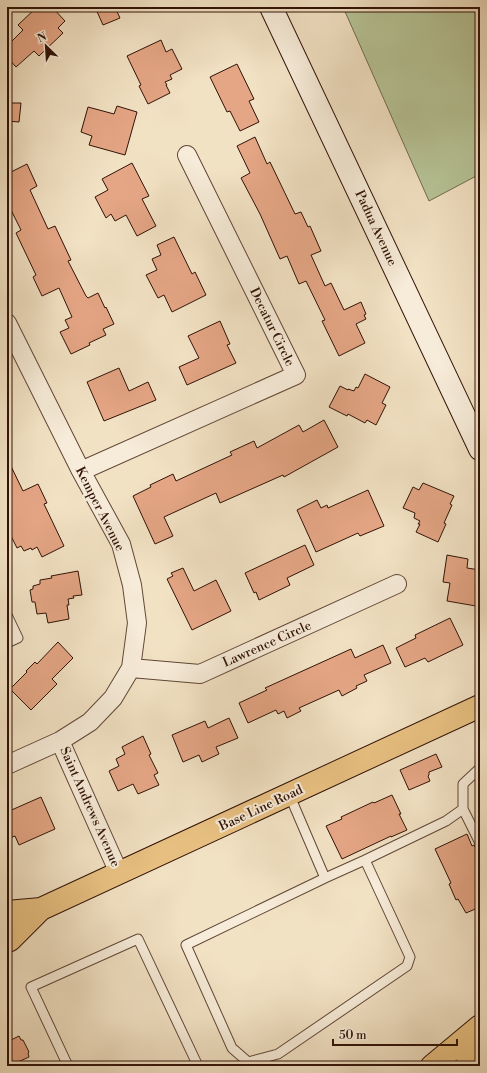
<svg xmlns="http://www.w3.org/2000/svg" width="487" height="1073" viewBox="0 0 487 1073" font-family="'Libre Bodoni',serif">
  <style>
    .green { fill: #b7c497; stroke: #746b4f }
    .building { fill: #e5a685; stroke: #301207 }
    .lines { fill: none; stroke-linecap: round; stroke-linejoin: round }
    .lane-casing { stroke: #604636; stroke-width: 11 }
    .street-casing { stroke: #604636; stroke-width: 20 }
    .secondary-casing { stroke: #301207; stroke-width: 24 }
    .primary-casing { stroke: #301207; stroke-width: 24 }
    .highway-casing { stroke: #301207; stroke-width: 24 }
    .lane { stroke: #f7ecd9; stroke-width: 9 }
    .street { stroke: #f7ecd9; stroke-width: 18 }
    .secondary { stroke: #f7ecd9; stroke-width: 22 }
    .primary { stroke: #e9c182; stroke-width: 22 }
    .highway { stroke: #e9c182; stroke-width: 22 }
    .labels { text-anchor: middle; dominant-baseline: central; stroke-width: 4; stroke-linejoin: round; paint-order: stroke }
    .street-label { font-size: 13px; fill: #301207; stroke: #f7ecd9 }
  </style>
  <rect width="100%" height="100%" fill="#f2e2c4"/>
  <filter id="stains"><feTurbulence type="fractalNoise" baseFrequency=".005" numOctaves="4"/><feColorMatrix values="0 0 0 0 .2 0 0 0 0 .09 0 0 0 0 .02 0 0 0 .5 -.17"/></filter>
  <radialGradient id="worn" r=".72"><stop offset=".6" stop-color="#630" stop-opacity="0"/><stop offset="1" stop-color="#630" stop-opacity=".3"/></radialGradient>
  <!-- green -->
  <path class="green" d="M343,7H480V174L429,201Z"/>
  <!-- building -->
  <path class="building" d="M37,7H52L65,21L58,28L63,33L39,56L34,51L16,67L7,57V46L23,30L18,25Z
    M95,7H115L120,18L103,25Z
    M161,40L166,52L172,49L182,69L170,75L172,79L165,82L167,85H166L170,93L148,104L139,86L141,85L127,56Z
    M237,64L254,99L249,101L259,122L240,131L230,111L227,112L210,77Z
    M7,103H21L19,122L7,121Z
    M117,106L137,112L125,155L89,145L92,136L81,132L88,107L114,114Z
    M255,137L267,164L270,162L295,214L301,212L308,227L310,226L321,251L311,255L325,286L331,283L344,310L361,302L366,314L364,315L366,319L356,324L365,343L339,356L322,321L325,320L306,281L299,284L287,256L280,259L260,214L241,178L250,173L237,146Z
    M132,163L149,196L142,199L156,226L137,236L126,215L115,221L111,214L106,218L95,197L108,190L102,179Z
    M27,164L37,186L30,190L48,229L55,226L71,260L68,261L86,296L88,298L98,293L105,308L106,307L114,324L103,329L106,335L89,343L90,345L71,354L60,332L69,328L65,320L72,317L59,288L42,296L33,277L36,275L16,233L21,230L7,202V174Z
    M174,237L192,274L195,272L206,295L172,312L164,295L158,298L146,275L157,270L152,259L161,255L157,245Z
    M220,321L230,344L227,345L236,363L187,385L179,367L199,358L188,336Z
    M119,368L129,391L148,382L156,400L104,421L87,382Z
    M365,374L390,387L382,403L386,405L376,425L367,420L365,423L348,414L347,416L329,407L340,386L348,390V389L354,391L356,387L358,388Z
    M324,420L338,447L284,477L283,475L220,503L216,493L164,517L173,536L155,544L133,496L151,487L150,485L173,474L176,481L232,455L230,452L254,441L257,448L299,425L303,432Z
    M7,458L23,491L38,484L47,503L44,504L64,546L42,557L37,547L32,550L31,548L24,551L21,546L17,548L7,528Z
    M423,483L454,496L450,504L452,505L444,523L446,524L438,542L416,532L420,524H418L420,521L414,518L415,513L403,508L413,487L419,490Z
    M368,490L384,526L360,536L358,533L316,552L297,510L317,500L321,508L327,505L328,508Z
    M305,545L314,565L287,578L290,585L259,600L256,592L254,593L245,573Z
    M447,555L468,559L467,568L480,570V584L476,606L447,601L450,583L443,582Z
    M183,568L194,591L216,580L231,611L192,630L167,579L173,576L171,573Z
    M78,571L82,595L73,596L74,598L68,599L69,605H67L69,619L48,623L46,613L37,614L35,602H32L30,590L33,589V586L40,584V580L52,578L51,576Z
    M450,618L463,645L428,662L425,658L405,667L396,648L416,638L415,635Z
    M58,642L73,658L52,679L57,684L31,710L10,689L27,672L26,671L35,662L37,664Z
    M383,645L391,663L364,675L367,681L356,686L357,688L342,696L339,690L299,708L301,711L287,718L284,711L278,714L276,710L248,723L239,703L267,690L265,688L351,649L355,658Z
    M229,718L238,738L216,747L219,754L202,762L199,755L183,762L172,735L205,721L208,728Z
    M143,736L151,754L149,755L158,773L154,775L159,785L138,794L133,784L118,791L109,771L119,766L116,759L125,754L122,747Z
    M436,754L442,767L429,772V775L428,776L430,781L409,790L400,770Z
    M392,795L401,814H399L407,830L391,837V836L342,859L326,826L342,819L341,817L373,802L374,803Z
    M41,797L55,829L19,845L15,836L7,839V812Z
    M467,834L472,846L474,845L480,856V907L466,913L458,899L456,900L449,884L451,883L435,849Z
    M19,1036L21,1040H23L29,1052L28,1053L29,1057L9,1066H7V1042Z"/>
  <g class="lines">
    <defs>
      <path id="lane" d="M7,615L18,638L7,643
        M289,794L325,878L365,860L446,821L463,809V784L480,768
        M463,809L480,843
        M325,878L186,945L232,1048L248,1062L278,1054L407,966L410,957L365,860
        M68,1066L31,987L138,939L198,1066"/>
      <path id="street" d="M7,323L81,471L121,544L132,585L137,623L131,668L113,698L90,722L60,741L7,765
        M81,471L296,375L187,155
        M131,668L200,674L397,584
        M60,741L119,873"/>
      <path id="secondary" d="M271,7L480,449"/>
      <path id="primary" d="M7,912L41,909
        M7,941L10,940L41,909L480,706"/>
      <path id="highway" d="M432,1066L480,1026
        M466,1066L480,1053"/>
    </defs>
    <!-- lane casing -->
    <use href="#lane" class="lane-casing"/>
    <!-- street casing -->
    <use href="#street" class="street-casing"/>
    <!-- secondary casing -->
    <use href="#secondary" class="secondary-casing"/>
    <!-- primary casing -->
    <use href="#primary" class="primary-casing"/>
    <!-- highway casing -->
    <use href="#highway" class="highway-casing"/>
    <!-- lane -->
    <use href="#lane" class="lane"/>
    <!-- street -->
    <use href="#street" class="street"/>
    <!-- secondary -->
    <use href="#secondary" class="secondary"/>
    <!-- primary -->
    <use href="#primary" class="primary"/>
    <!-- highway -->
    <use href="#highway" class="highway"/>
  </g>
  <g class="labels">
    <!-- street labels -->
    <g class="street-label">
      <text transform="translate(376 228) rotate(65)">Padua Avenue</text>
      <text transform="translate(272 327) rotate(64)">Decatur Circle</text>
      <text transform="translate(100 509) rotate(63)">Kemper Avenue</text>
      <text transform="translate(267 644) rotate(-24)">Lawrence Circle</text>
      <text transform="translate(90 807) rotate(66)">Saint Andrews Avenue</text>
      <text transform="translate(261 808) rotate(-25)">Base Line Road</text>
    </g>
  </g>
  <!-- margin -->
  <rect width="487" height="1073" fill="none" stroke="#f2e2c4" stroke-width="24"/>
  <rect x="8" y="8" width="471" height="1057" fill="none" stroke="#301207" stroke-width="2"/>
  <rect x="12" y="12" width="463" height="1049" fill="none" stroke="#301207"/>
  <!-- north arrow -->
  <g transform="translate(46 46) rotate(335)" stroke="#f7ecd9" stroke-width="3" paint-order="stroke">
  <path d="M0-3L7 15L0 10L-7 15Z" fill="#301207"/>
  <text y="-6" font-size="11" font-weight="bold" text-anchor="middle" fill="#301207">N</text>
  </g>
  <!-- scale -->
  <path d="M333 1039v6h124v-6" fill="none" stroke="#301207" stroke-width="2"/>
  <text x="339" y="1039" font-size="12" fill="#301207" stroke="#f7ecd9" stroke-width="3" paint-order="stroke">50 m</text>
  <rect width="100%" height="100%" filter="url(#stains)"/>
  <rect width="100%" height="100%" fill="url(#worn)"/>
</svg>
